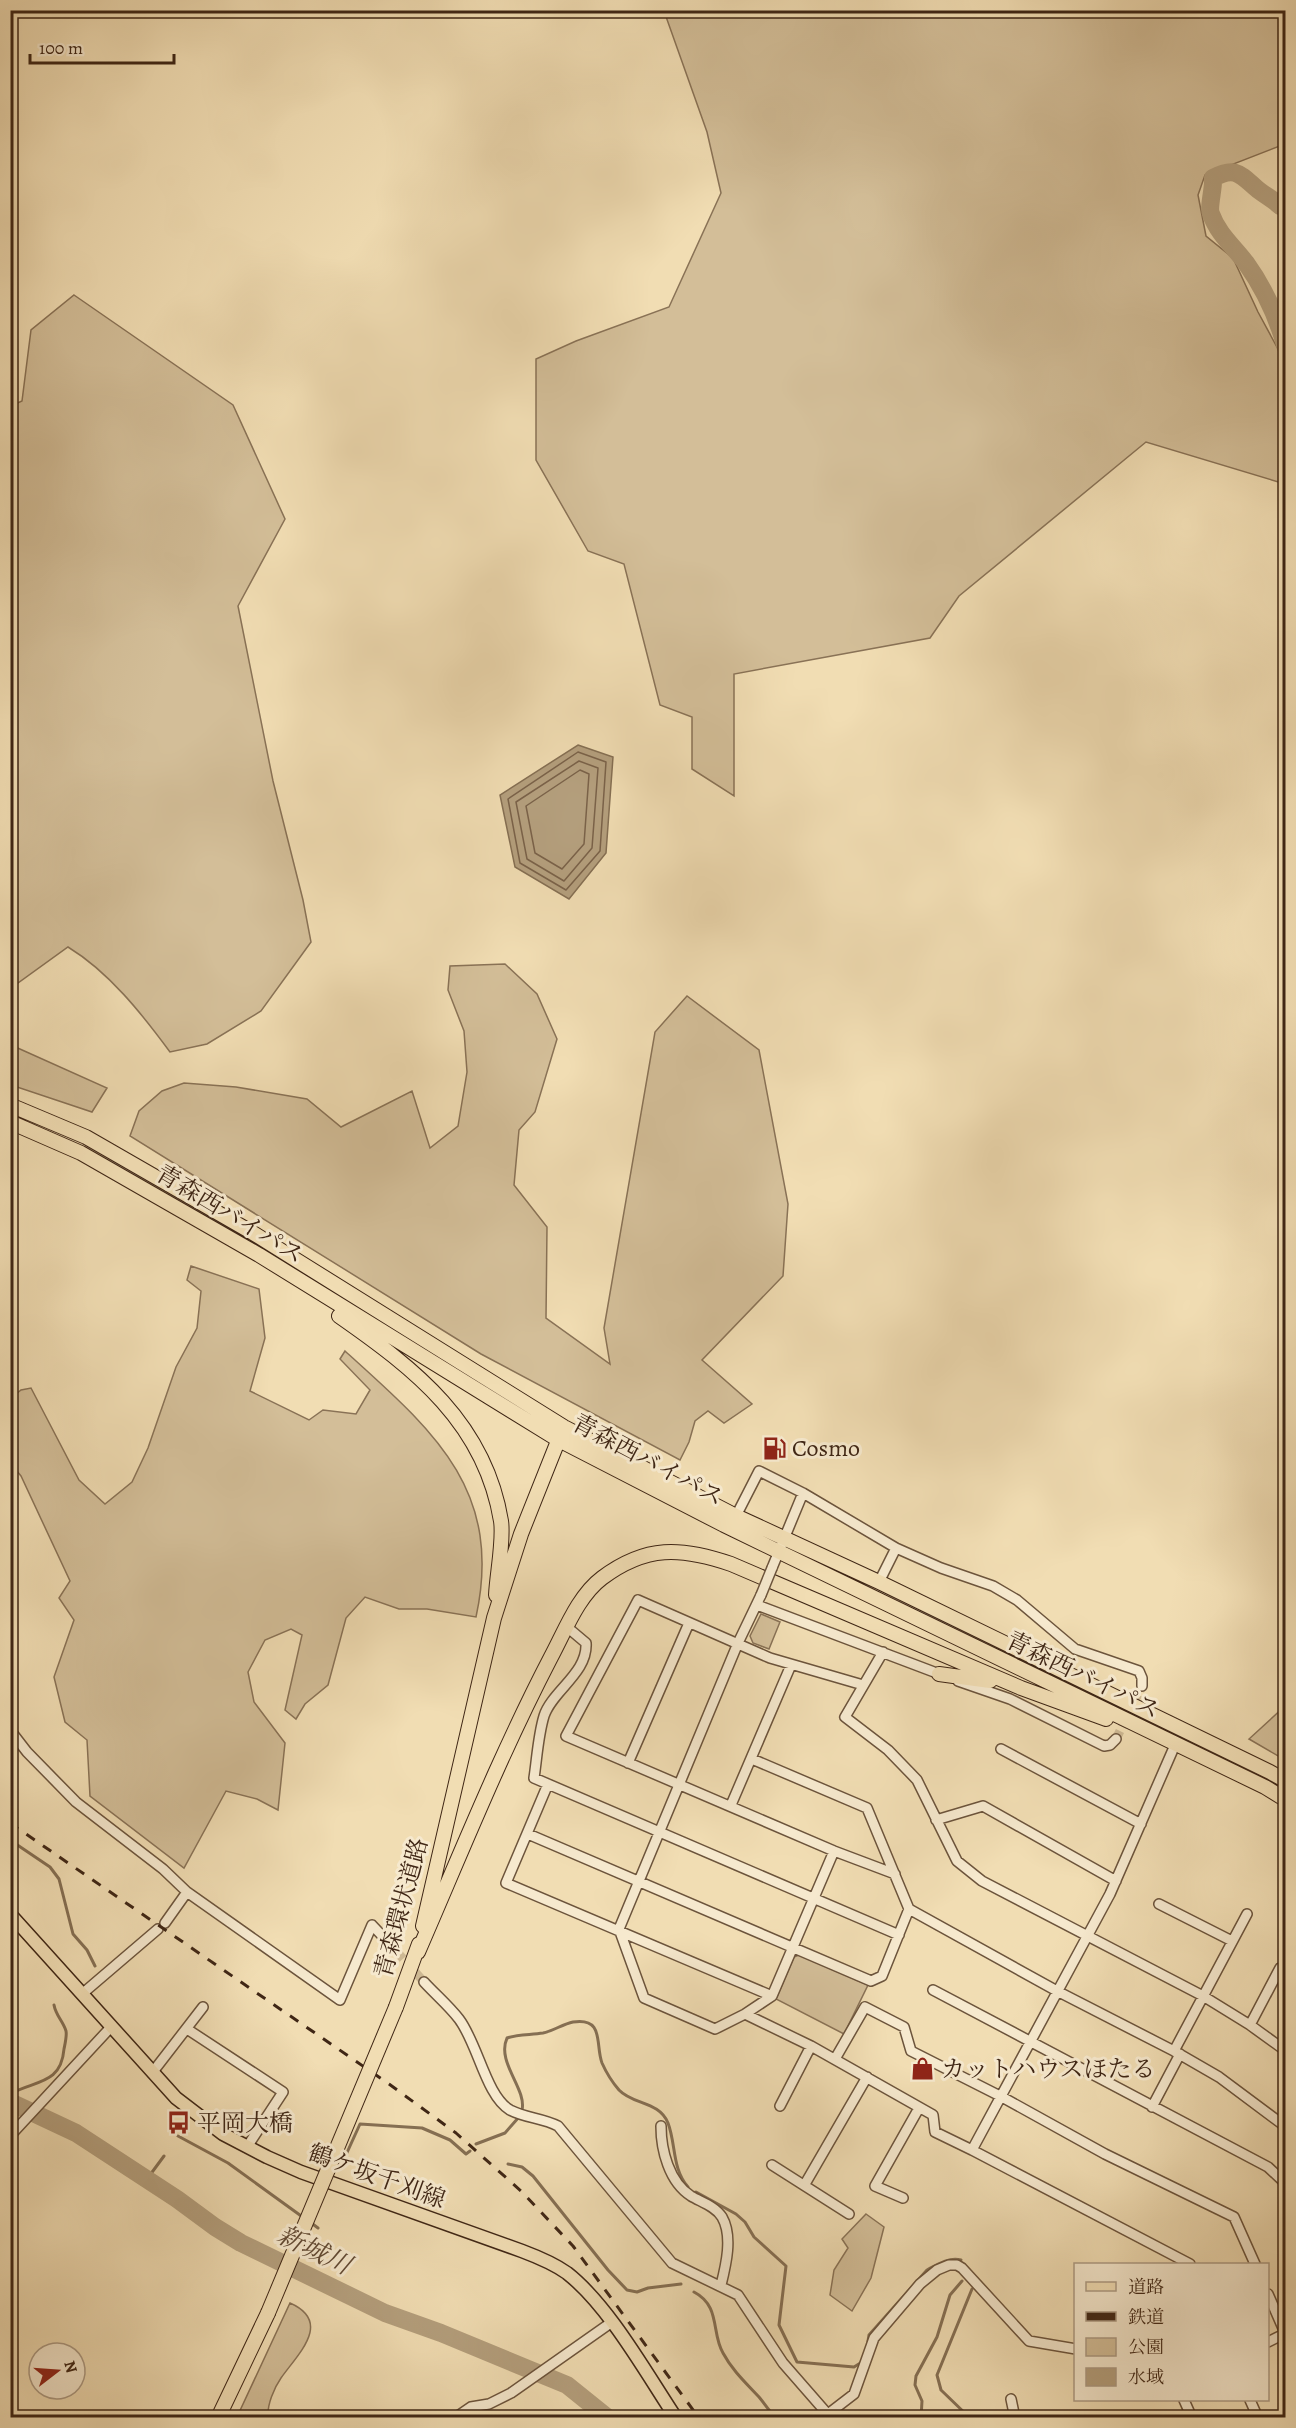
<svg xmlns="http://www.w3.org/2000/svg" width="1296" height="2428" viewBox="0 0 1296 2428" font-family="Alegreya,'Noto Serif JP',serif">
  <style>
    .green { fill: #d3be98; stroke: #897256; stroke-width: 1.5 }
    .water { fill: #b49f7d; stroke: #856f53; stroke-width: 1.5 }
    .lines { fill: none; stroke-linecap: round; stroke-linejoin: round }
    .shore { stroke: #7a6249; stroke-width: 1.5 }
    .stream { stroke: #856f53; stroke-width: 3 }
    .river { stroke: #b49f7d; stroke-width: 18 }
    .minor-tunnel { stroke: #cdb893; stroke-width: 9; stroke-dasharray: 9 4.5; stroke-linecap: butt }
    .minor-casing { stroke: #6c543c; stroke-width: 12 }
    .major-casing { stroke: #3f2615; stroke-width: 15 }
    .highway-casing { stroke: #3f2615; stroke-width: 16 }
    .minor { stroke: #f6e9ce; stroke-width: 9 }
    .major { stroke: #f1ddb3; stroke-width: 12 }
    .highway { stroke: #f1ddb3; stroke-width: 14 }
    .rail { stroke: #3f2615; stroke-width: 3; stroke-dasharray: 10 10; stroke-linecap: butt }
    .minor-bridge-casing { stroke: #6c543c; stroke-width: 12; stroke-linecap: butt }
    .highway-bridge-casing { stroke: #3f2615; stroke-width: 16; stroke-linecap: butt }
    .minor-bridge { stroke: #f6e9ce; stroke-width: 9 }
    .highway-bridge { stroke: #f1ddb3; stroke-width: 14 }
    .labels { text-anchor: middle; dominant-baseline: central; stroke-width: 6; stroke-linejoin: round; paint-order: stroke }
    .street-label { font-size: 24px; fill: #3f2615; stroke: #f6e9ce }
    .poi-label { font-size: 24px; fill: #3f2615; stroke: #f6e9ce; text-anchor: start }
    .water-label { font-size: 26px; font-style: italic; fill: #624a34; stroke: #f6e9ce }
  </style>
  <rect width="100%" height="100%" fill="#f1ddb3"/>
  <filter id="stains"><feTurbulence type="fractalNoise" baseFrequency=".00333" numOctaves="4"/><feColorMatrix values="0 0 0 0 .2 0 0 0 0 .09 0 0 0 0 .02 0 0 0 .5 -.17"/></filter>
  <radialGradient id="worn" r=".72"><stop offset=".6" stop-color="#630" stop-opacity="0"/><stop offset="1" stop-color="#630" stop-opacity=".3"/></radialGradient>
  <!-- green -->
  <path class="green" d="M664,11H1285V144L1205,175L1198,195L1206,236L1233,258L1258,312L1285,362V484L1146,442L959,596L930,638L734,674V796L692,769V717L660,705L624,564L588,551L536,460V359L576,341L669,307L721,193L707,132Z
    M74,295L233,405L285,519L238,606L273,781L303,900L311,942L261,1011L207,1044L170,1052C142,1014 109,972 68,947L11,988V406L22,401L31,330Z
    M505,964L537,994L557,1039L535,1112L519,1130L514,1185L547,1227L546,1318L610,1364L604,1328L655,1032L687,996L759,1050L788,1204L783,1276L702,1360L752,1404L724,1423L708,1411L695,1421L689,1442L680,1460L481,1354L130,1136L139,1111L162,1091L184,1083L236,1087L307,1099L341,1127L412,1091L430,1148L458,1126L467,1072L464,1031L448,990L450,966Z
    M11,1045L107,1088L92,1112L11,1085Z
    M191,1266L259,1289L265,1338L250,1391L309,1420L323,1410L356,1414L370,1390L340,1359L345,1351C431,1429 504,1488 476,1617L427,1609H399L365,1597L346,1618L328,1685L305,1704L296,1719L285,1710L302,1635L291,1629L265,1640L248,1672L254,1702L285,1743L278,1810L257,1799L226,1791L184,1868L90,1796L87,1740L65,1722L54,1677L74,1620L59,1598L70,1581L21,1476L11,1464L10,1399L21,1390L31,1388L79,1480L105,1504L132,1482L148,1448L176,1367L197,1328L201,1291L187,1280Z
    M761,1614L780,1622L769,1649L753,1643L750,1636Z
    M1285,1706V1760L1249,1739Z
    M799,1955L868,1985L844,2034L776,1999L794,1957Z
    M866,2214L884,2227L871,2278L852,2311L830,2295L834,2270L848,2248L842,2239Z
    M290,2303C333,2322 298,2354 281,2378C274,2388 267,2405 268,2417H237Z"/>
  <!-- water -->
  <path class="water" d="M578,745L613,757L606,853L569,899L515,867L500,795Z"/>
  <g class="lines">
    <!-- shore -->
    <path class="shore" d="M578,752L606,762L600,851L566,890L520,863L508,799Z
      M579,761L598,768L592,848L564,881L527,859L516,802Z
      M580,770L589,774L584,844L562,869L535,853L526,806Z"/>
    <!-- stream -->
    <path class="stream" d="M10,1840L50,1867L59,1879L73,1934L87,1950L95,1966
      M10,2094C35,2080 61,2085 64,2049C65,2044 67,2036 66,2031C63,2021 56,2016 54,2005
      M522,2110C527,2089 496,2062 507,2038C518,2034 531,2035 543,2033C553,2031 563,2024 573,2022C605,2017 595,2045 602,2063C606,2072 613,2083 619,2090C633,2105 659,2101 668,2123C676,2144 672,2169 688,2187
      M178,2136L228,2163L304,2218
      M476,2144L505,2133L519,2117
      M508,2164L522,2167L533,2176L608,2270L627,2290L637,2292L648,2288L681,2284
      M340,2168L360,2124L422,2128L450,2140L466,2154L470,2151
      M147,2179L164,2156
      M696,2192L736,2214L745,2222L754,2237L786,2266L779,2325L797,2362L854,2367L862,2362
      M310,2222L318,2228
      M694,2292C721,2306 711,2333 723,2353C732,2370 746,2383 759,2397C765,2404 769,2412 777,2418
      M868,2341L869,2335L927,2270C938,2264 949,2257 961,2260
      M921,2418L922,2401L915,2385L916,2376L937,2337L950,2295L962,2281
      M970,2418L941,2390L937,2375L972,2289"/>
    <!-- river -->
    <path class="river" d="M1286,207L1280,206C1273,199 1264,195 1256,188C1240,174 1235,166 1213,178C1214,188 1208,207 1211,214C1218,234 1234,247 1246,263C1264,288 1278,319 1286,348
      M10,2102L76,2133L177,2199L215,2227L241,2243L385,2313L441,2333L567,2385L608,2418"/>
    <!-- minor-tunnel -->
    <path class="minor-tunnel" d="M1116,1739L1142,1686
      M388,1942L424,1982"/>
    <defs>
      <path id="minor" d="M736,1516L759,1471L803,1493L896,1548L941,1568L993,1586L1017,1600L1075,1649L1139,1671L1142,1678V1686
        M772,1568L803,1493
        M879,1582L896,1548
        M761,1595L738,1643L619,1929L644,1998L715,2029L745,2014L772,1996L834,1851
        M757,1605L942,1675
        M567,1627L586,1643C588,1673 552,1691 544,1716C538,1736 537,1758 534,1778L899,1935
        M883,1652L845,1717L888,1750L917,1780L957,1861L982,1881L1203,1996L1250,2025L1286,2051
        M958,1681L1010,1699L1104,1746L1110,1745L1116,1739
        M863,1685L770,1658L638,1600L566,1736L834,1851L895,1874
        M10,1730L27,1752L76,1802L163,1869L187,1892L340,2000L372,1925L388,1942
        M1175,1745L1110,1894L972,2150L1190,2264
        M1001,1749L1141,1824
        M752,1759L867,1808L909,1909L1057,1991L1174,2051L1219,2077L1286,2127
        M628,1763L689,1623
        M548,1784L506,1883L772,1996
        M731,1805L791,1665
        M936,1820L983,1806L1116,1881
        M528,1834L871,1981L882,1976L909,1909
        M1159,1904L1232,1941
        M165,1923L187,1892
        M424,1982C435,1994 449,2006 459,2019C478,2044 486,2096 510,2110C525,2118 543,2118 558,2126L672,2263L738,2295L783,2363L831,2418
        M933,1990L1268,2167L1283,2181L1286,2187
        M82,1994L158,1929
        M745,2014L811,2046L933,2115L935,2132L972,2150
        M1250,2025L1280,1968
        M187,2029L283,2092L247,2147
        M1174,2051L1247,1914
        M835,2059L865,2007L904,2027L911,2051L1002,2097L1105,2154L1234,2217L1255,2264
        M152,2073L203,2007
        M780,2106L811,2046
        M1152,2107L1180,2054
        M661,2126C661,2150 669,2182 691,2196C701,2202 715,2206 722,2217C733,2236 726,2265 721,2285
        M10,2136L111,2027
        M772,2165L849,2214
        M805,2184L867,2077
        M903,2198L875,2186L919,2108
        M1268,2294L1286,2335
        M1268,2342L1286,2333
        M1011,2399L1015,2418
        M1184,2400L1192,2418
        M1250,2400L1258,2418
        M828,2414L854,2394L874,2338L920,2284L937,2270L949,2265H957L962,2268L1029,2341L1076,2349
        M455,2418L471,2407L489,2404L511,2393L612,2322"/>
      <path id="major" d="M10,1914L176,2098L223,2134L267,2157L301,2172L522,2251C538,2257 553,2263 567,2273C609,2306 646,2373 676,2418"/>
      <path id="highway" d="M10,1105L86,1137L253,1233L564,1427L736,1516L879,1582L1270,1772L1286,1781
        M10,1122L81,1153L259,1255L557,1439L724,1525L1265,1787L1286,1800
        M339,1316C415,1369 485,1423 501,1521C504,1540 497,1574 496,1595
        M939,1674L990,1681
        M423,1926L494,1618L521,1534L562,1431
        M418,1952C461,1853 501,1753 551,1657C565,1631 578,1596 602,1578C646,1545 681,1547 731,1564L1021,1688L1106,1719
        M396,2007L419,1944
        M218,2418L268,2313"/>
    </defs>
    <!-- minor casing -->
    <use href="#minor" class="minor-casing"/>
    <!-- major casing -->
    <use href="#major" class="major-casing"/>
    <!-- highway casing -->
    <use href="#highway" class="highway-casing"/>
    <!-- minor -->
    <use href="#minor" class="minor"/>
    <!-- major -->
    <use href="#major" class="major"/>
    <!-- highway -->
    <use href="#highway" class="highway"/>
    <!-- rail -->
    <path class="rail" d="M10,1823L389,2084L456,2133L521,2191L573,2246L699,2418"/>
    <defs>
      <path id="minor-bridge" d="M761,1595L772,1568"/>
      <path id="highway-bridge" d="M268,2313L396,2007"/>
    </defs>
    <!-- minor-bridge casing -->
    <use href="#minor-bridge" class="minor-bridge-casing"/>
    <!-- highway-bridge casing -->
    <use href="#highway-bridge" class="highway-bridge-casing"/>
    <!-- minor-bridge -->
    <use href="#minor-bridge" class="minor-bridge"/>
    <!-- highway-bridge -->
    <use href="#highway-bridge" class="highway-bridge"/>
  </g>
  <!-- icons -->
  <defs>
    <symbol id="fuel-bare" viewBox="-9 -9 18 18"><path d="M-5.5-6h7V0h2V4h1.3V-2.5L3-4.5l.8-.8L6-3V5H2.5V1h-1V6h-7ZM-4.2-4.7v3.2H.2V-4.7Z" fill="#8f2418" stroke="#f6e9ce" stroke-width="2.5" paint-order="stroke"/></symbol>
    <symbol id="shop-bare" viewBox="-9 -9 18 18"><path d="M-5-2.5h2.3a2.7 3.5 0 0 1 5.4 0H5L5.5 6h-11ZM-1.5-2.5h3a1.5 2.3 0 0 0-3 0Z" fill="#8f2418" stroke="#f6e9ce" stroke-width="2.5" paint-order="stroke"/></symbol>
    <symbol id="bus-bare" viewBox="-9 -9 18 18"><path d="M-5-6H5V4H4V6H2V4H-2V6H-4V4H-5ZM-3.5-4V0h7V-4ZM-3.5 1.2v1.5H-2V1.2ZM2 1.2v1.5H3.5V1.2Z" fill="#8f2418" stroke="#f6e9ce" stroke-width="2.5" paint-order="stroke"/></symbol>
  </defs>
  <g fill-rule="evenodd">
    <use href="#fuel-bare" x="758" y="1432" width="33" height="33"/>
    <use href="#shop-bare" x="906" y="2052" width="33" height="33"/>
    <use href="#bus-bare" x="162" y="2106" width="33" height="33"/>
  </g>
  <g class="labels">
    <!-- street labels -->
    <g class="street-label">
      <text transform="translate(230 1214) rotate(31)">青森西バイパス</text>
      <text transform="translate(648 1460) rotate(28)">青森西バイパス</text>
      <text transform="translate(1083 1675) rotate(26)">青森西バイパス</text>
      <text transform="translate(401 1908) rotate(-75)">青森環状道路</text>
      <text transform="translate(377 2176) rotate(20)">鶴ケ坂千刈線</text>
    </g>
    <!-- poi labels -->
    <g class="poi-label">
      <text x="792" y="1448">Cosmo</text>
      <text x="941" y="2069">カットハウスほたる</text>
      <text x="197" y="2123">平岡大橋</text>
    </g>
    <!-- water labels -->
    <g class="water-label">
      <text transform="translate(314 2250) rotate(26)">新城川</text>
    </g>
  </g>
  <!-- margin -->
  <rect width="1296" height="2428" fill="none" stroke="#f1ddb3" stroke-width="36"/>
  <rect x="12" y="12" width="1272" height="2404" fill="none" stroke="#3f2615" stroke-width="3"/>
  <rect x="18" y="18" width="1260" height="2392" fill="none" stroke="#3f2615" stroke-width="1.5"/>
  <!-- legend -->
  <rect x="1074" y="2263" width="195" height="138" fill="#f6e9ce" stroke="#ad9b84" stroke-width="1.5"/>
  <rect x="1086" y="2282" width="30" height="9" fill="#f1ddb3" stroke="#ad9b84" stroke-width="1.5"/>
  <text x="1128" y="2293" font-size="18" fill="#3f2615">道路</text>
  <rect x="1086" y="2312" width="30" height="9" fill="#3f2615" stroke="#ad9b84" stroke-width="1.5"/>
  <text x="1128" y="2323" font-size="18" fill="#3f2615">鉄道</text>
  <rect x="1086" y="2338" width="30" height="18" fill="#d3be98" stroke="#ad9b84" stroke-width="1.5"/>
  <text x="1128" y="2353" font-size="18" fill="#3f2615">公園</text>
  <rect x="1086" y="2368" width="30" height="18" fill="#b49f7d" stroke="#ad9b84" stroke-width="1.5"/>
  <text x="1128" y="2383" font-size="18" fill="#3f2615">水域</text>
  <!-- north arrow -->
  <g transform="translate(57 2371) rotate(73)"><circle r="28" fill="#f6e9ce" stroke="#ad9b84" stroke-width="1.5"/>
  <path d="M0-4.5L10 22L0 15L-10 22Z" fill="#8f2418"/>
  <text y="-9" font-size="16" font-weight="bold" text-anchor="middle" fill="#3f2615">N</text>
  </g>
  <!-- scale -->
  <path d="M30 54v9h144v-9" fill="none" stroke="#3f2615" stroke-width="3"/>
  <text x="39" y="54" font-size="18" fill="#3f2615" stroke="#f6e9ce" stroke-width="4.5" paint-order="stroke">100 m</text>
  <rect width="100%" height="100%" filter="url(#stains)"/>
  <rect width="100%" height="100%" fill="url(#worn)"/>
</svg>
